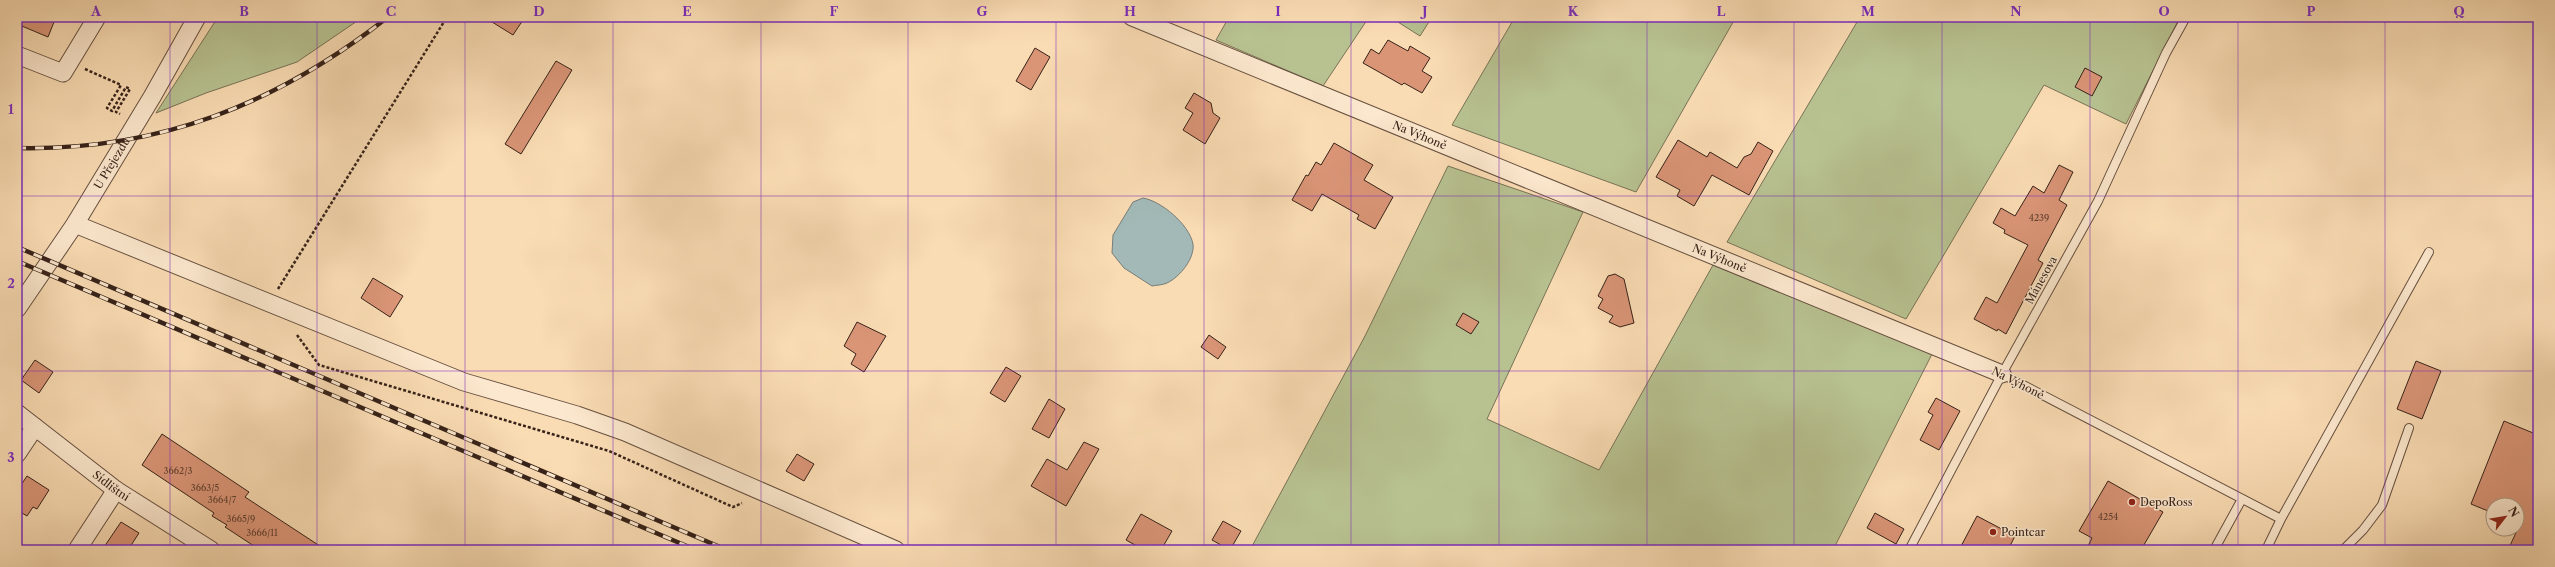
<svg xmlns="http://www.w3.org/2000/svg" width="2555" height="567" viewBox="0 0 2555 567" font-family="'Libre Caslon Text',serif">
  <style>
    .green { fill: #b8c291; stroke: #777255 }
    .water { fill: #a2b9b7; stroke: #777d78 }
    .building { fill: #da9577; stroke: #362219 }
    .lines { fill: none; stroke-linecap: round; stroke-linejoin: round }
    .service-casing { stroke: #675040; stroke-width: 10 }
    .minor-casing { stroke: #675040; stroke-width: 19 }
    .path { stroke: #362219; stroke-width: 2.5; stroke-dasharray: 3 2; stroke-linecap: butt }
    .service { stroke: #fce8ce; stroke-width: 8 }
    .minor { stroke: #fce8ce; stroke-width: 17 }
    .rail-casing { stroke: #362219; stroke-width: 4.5 }
    .rail { stroke: #fce8ce; stroke-width: 3; stroke-dasharray: 9; stroke-linecap: butt }
    .grid { fill: none; stroke: #7b2cbf; stroke-width: 1; stroke-opacity: 0.55 }
    .poi-dot { fill: #8f2418; stroke: #fce8ce; stroke-width: 1.5 }
    .labels { text-anchor: middle; dominant-baseline: central; stroke-width: 3; stroke-linejoin: round; paint-order: stroke }
    .number-label { font-size: 9px; fill: #5f3f30 }
    .street-label { font-size: 11px; fill: #362219; stroke: #fce8ce }
    .poi-label { font-size: 11px; fill: #362219; stroke: #fce8ce; text-anchor: start }
    .neatline { fill: none; stroke: #7b2cbf; stroke-width: 1.5 }
    .grid-label { font-size: 13px; text-anchor: middle; font-weight: bold; fill: #7b2cbf }
  </style>
  <rect width="100%" height="100%" fill="#fadcb4"/>
  <filter id="stains"><feTurbulence type="fractalNoise" baseFrequency=".005" numOctaves="4"/><feColorMatrix values="0 0 0 0 .2 0 0 0 0 .09 0 0 0 0 .02 0 0 0 .5 -.17"/></filter>
  <radialGradient id="worn" r=".72"><stop offset=".6" stop-color="#630" stop-opacity="0"/><stop offset="1" stop-color="#630" stop-opacity=".3"/></radialGradient>
  <!-- green -->
  <path class="green" d="M218,17H363L297,62L206,93L156,113Z
    M1229,17H1369L1323,86L1216,40Z
    M1390,17H1432L1420,36Z
    M1515,17H1736L1636,192L1452,125Z
    M1860,17H2180L2126,124L2044,85L1906,319L1727,242Z
    M1448,166L1583,212L1487,419L1599,470L1713,265L1932,354L1833,550H1250L1365,336Z"/>
  <!-- water -->
  <path class="water" d="M1143,198C1161,201 1189,224 1193,244C1195,258 1180,277 1167,283C1163,285 1157,285 1152,286L1124,268L1112,253L1113,235L1133,202Z"/>
  <!-- building -->
  <path class="building" d="M17,17H56L48,37L17,24Z
    M484,17H525L513,35Z
    M1388,40L1408,51L1410,46L1430,58L1422,71L1432,77L1422,93L1404,83L1402,85L1363,63L1371,49L1379,54Z
    M1035,48L1050,57L1031,90L1016,81Z
    M556,61L572,70L521,154L505,144Z
    M2085,68L2102,77L2092,96L2075,87Z
    M1194,93L1211,103L1213,113L1220,118L1205,144L1183,130L1193,113L1185,108Z
    M1678,140L1707,157L1710,152L1737,168L1744,157L1751,154L1758,142L1773,151L1749,195L1712,175L1694,206L1677,196L1680,190L1656,177Z
    M1334,143L1373,165L1364,180L1393,197L1375,229L1357,219L1359,215L1322,194L1312,211L1292,200L1306,175L1308,176L1316,162L1321,165Z
    M2059,165L2073,172L2059,200L2067,205L2038,260L2043,263L2006,334L1998,329L1997,331L1974,319L1986,297L1997,303L2028,245L2004,233L2005,230L1993,223L2001,208L2015,216L2033,186L2044,193Z
    M1615,274L1624,279L1634,323L1620,327L1609,322L1613,316L1598,308L1603,299L1598,296L1608,276Z
    M373,278L403,296L390,317L361,298Z
    M1463,313L1479,322L1471,334L1456,325Z
    M857,322L886,336L864,372L851,364L856,354L844,346Z
    M1209,335L1226,347L1218,359L1201,347Z
    M35,360L53,372L39,393L21,380Z
    M2416,361L2441,371L2422,419L2397,409Z
    M1006,367L1021,376L1005,402L990,393Z
    M1936,398L1960,411L1939,450L1920,440L1933,415L1928,412Z
    M1049,399L1065,409L1049,438L1032,429Z
    M2504,421L2538,435V550H2508L2520,524L2517,523V505H2493V513L2471,504Z
    M162,434L249,492L245,497L326,550H260L225,527L227,525L212,516L214,513L142,465Z
    M1084,442L1099,449L1066,506L1031,486L1047,459L1067,470Z
    M797,454L814,464L804,481L786,471Z
    M27,476L49,490L37,509L33,507L27,516L17,510V491Z
    M2108,481L2163,512L2141,550H2086L2092,538L2079,531Z
    M1875,513L1904,529L1896,544L1867,528Z
    M1141,514L1172,531L1161,550H1144L1126,540Z
    M1977,516L2015,536L2008,550H1959Z
    M1223,521L1241,531L1230,550L1212,540Z
    M121,522L139,533L128,550H102Z"/>
  <g class="lines">
    <defs>
      <path id="service" d="M2002,374L2281,519
        M1909,550L2002,374L2098,201L2166,53L2186,17
        M2214,550L2242,499
        M2266,550L2281,519L2429,252
        M2343,550L2363,530L2382,505L2409,428"/>
      <g id="minor">
        <path id="s1" d="M1132,17L2002,374"/>
        <path d="M17,55L63,73L97,17"/>
        <path d="M75,224L464,382L577,415L625,432L896,550"/>
        <path id="s2" d="M17,309L75,224L152,97L197,17"/>
        <path id="s3" d="M17,413L116,490L211,550"/>
        <path d="M17,454L35,427"/>
        <path d="M77,550L116,490"/>
      </g>
    </defs>
    <!-- service casing -->
    <use href="#service" class="service-casing"/>
    <!-- minor casing -->
    <use href="#minor" class="minor-casing"/>
    <!-- path -->
    <path class="path" d="M85,69L121,85L107,108L112,111L126,87L130,89L116,112L120,114
      M278,289L447,17
      M297,335L319,365L609,451L733,507L742,503"/>
    <!-- service -->
    <use href="#service" class="service"/>
    <!-- minor -->
    <use href="#minor" class="minor"/>
    <defs>
      <path id="rail" d="M17,148C159,151 277,104 388,17
        M17,247L727,550
        M17,261L696,550"/>
    </defs>
    <!-- rail casing -->
    <use href="#rail" class="rail-casing"/>
    <!-- rail -->
    <use href="#rail" class="rail"/>
  </g>
  <!-- grid -->
  <path class="grid" d="M170,17V550M317,17V550M465,17V550M613,17V550M761,17V550M908,17V550M1056,17V550M1204,17V550M1351,17V550M1499,17V550M1647,17V550M1794,17V550M1942,17V550M2090,17V550M2238,17V550M2385,17V550M17,196H2538M17,371H2538"/>
  <!-- markers -->
  <g class="poi-dot">
    <circle cx="2132" cy="502" r="4"/>
    <circle cx="1993" cy="532" r="4"/>
  </g>
  <g class="labels">
    <!-- number labels -->
    <g class="number-label">
      <text x="2039" y="217">4239</text>
      <text x="178" y="470">3662/3</text>
      <text x="205" y="487">3663/5</text>
      <text x="222" y="499">3664/7</text>
      <text x="2108" y="516">4254</text>
      <text x="241" y="518">3665/9</text>
      <text x="262" y="532">3666/11</text>
    </g>
    <!-- street labels -->
    <g class="street-label">
      <text stroke="none"><textPath href="#s1" startOffset="311">Na Výhoně</textPath></text>
      <text stroke="none"><textPath href="#s2" startOffset="174">U Přejezdu</textPath></text>
      <text stroke="none"><textPath href="#s1" startOffset="635">Na Výhoně</textPath></text>
      <text transform="translate(2041 280) rotate(-61)">Mánesova</text>
      <text transform="translate(2018 383) rotate(27)">Na Výhoně</text>
      <text stroke="none"><textPath href="#s3" startOffset="119">Sídlištní</textPath></text>
    </g>
    <!-- poi labels -->
    <g class="poi-label">
      <text x="2140" y="502">DepoRoss</text>
      <text x="2001" y="532">Pointcar</text>
    </g>
  </g>
  <!-- margin -->
  <rect width="2555" height="567" fill="none" stroke="#fadcb4" stroke-width="44"/>
  <!-- north arrow -->
  <g transform="translate(2505 517) rotate(59)"><circle r="19" fill="#fce8ce" stroke="#ad9986"/>
  <path d="M0-3L7 15L0 10L-7 15Z" fill="#8f2418"/>
  <text y="-6" font-size="11" font-weight="bold" text-anchor="middle" fill="#362219">N</text>
  </g>
  <rect x="22" y="22" width="2511" height="523" class="neatline"/>
  <g class="grid-label">
    <text x="96" y="16">A</text>
    <text x="244" y="16">B</text>
    <text x="391" y="16">C</text>
    <text x="539" y="16">D</text>
    <text x="687" y="16">E</text>
    <text x="834" y="16">F</text>
    <text x="982" y="16">G</text>
    <text x="1130" y="16">H</text>
    <text x="1278" y="16">I</text>
    <text x="1425" y="16">J</text>
    <text x="1573" y="16">K</text>
    <text x="1721" y="16">L</text>
    <text x="1868" y="16">M</text>
    <text x="2016" y="16">N</text>
    <text x="2164" y="16">O</text>
    <text x="2311" y="16">P</text>
    <text x="2459" y="16">Q</text>
    <text x="11" y="114">1</text>
    <text x="11" y="288">2</text>
    <text x="11" y="462">3</text>
  </g>
  <rect width="100%" height="100%" filter="url(#stains)"/>
  <rect width="100%" height="100%" fill="url(#worn)"/>
</svg>
